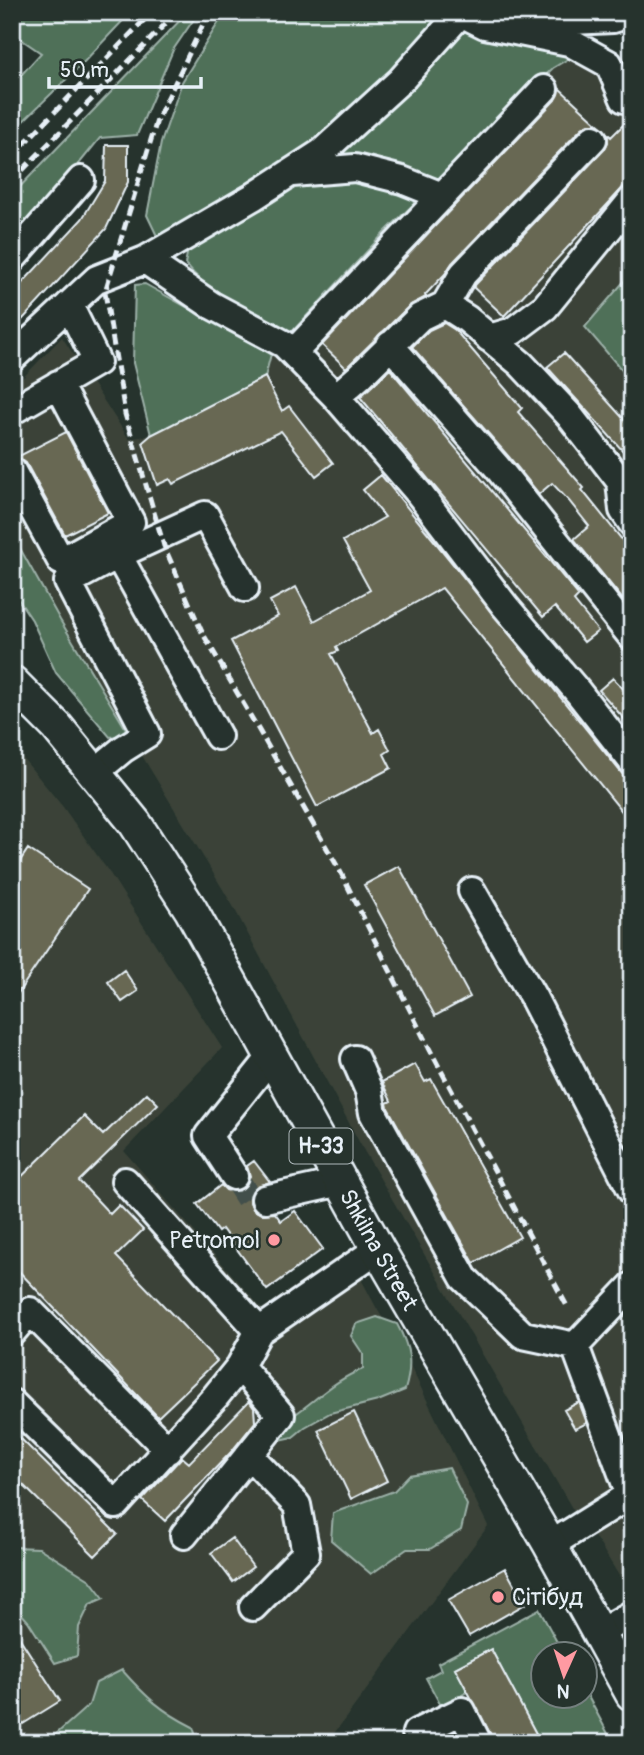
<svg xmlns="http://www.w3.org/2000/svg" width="644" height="1755" viewBox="0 0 644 1755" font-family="Pangolin,sans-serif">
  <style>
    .built { fill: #3a4338 }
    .green { fill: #507059; stroke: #9cb0a8; stroke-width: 2 }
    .building { fill: #686853; stroke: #e8f1f8; stroke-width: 2 }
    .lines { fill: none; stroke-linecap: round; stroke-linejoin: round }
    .minor-tunnel { stroke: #43504b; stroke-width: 26; stroke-dasharray: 26 13; stroke-linecap: butt }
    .minor-casing { stroke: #e8f1f8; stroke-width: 32 }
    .major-casing { stroke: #e8f1f8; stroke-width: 37 }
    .minor { stroke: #26332d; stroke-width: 26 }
    .major { stroke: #26332d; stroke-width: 32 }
    .rail { stroke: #e8f1f8; stroke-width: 5; stroke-dasharray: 10 5; stroke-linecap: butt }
    .poi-dot { fill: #ff9aa2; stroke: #26332d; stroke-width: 2.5 }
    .labels { text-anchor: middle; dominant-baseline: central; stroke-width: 5; stroke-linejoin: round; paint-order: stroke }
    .shield { fill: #26332d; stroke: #aeb8bb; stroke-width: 2 }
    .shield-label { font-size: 21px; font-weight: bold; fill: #e8f1f8 }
    .poi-label { font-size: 23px; fill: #e8f1f8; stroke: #26332d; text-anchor: end }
    .street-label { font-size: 23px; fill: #e8f1f8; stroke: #26332d }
  </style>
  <rect width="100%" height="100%" fill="#26332d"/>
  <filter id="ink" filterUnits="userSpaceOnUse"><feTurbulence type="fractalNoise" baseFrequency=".0143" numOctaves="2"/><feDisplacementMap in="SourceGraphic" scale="14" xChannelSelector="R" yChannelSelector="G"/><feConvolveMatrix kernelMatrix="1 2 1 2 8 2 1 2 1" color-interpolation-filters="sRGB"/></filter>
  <g filter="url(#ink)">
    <!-- built -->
    <path class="built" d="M595,44L632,68V272L585,327L632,382V1591L629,1592L599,1543L573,1510L363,1149L233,906L60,620L12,534V389L62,337L129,439L151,435L264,378L271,354L385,232L553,68Z
      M12,745L63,807L111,875L222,1048L124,1151L262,1309L346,1251L376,1307L407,1359L488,1526L327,1743H12Z"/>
    <!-- green -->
    <path class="green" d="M12,12H131L82,64L12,132V85L41,53L12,33Z
      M188,12H195L196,16L173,50L137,135L100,138L49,201L12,239V195Z
      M225,12H447L359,102L306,150L158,238L147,215L161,143L182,82Z
      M489,12H560L527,20L490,15Z
      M466,26L571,57L553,68L385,232L288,336C250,315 213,297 185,264L188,249L209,235L268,203L334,158Z
      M632,272V382L585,327Z
      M145,284L271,354L265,377L151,435L133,363L135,285Z
      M12,534L60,620L129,734L110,737L56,673L32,620L12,590Z
      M377,1317L397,1324C410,1348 413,1363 405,1390L378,1401L330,1413L305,1427L293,1437L280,1440L282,1423C311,1406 331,1381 363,1369V1354L351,1336L356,1324Z
      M449,1468L467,1505L461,1530L430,1549H407L371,1574L331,1540L333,1513L394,1491L409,1475Z
      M12,1547L39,1548L90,1580L104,1598L90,1604L79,1627L77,1656L55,1663L28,1621L12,1603Z
      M539,1609L563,1653L542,1654V1696H584L585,1691L613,1743H541L491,1649L455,1668L468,1692L441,1706L426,1678L441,1670L438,1663Z
      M122,1670C146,1697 161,1711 193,1727L198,1743H46L89,1705L96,1683Z
      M456,1723L466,1743H429L427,1738Z"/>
    <!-- building -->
    <path class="building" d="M559,88L598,124H589L582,128L452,263L445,274L425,295L426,297L409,306L346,368L322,345L555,100Z
      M623,125L632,133V178L504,316L473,287L476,284L604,150L608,142L607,133L611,137Z
      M106,145H128V182L106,229L12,331V294L82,219L105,181Z
      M444,323L455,330L522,408L518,412L584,488L582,490L632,552V611L574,539L589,526L569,501L552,483L539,494L509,457L412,347L429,330Z
      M564,353L632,428V461L547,367Z
      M390,369L579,596L574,601L598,631L584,642L555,607L543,617L360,397Z
      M265,377L282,411L289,406L333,463L316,476L281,431L173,484L170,479L157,485L143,442L151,435Z
      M66,432L108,513L65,535L26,463L17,457Z
      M381,475L632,786V824L442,588L336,647L338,651L331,654L373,733L379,729L390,750L384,754L391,768L317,807L231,641L278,616L270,601L296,587L314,621L370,590L343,541L385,517L363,490Z
      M613,678L632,698V728L599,690Z
      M28,849L88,889L12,1002V873Z
      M399,866L470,997L435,1016L364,885Z
      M124,970L138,991L122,1002L108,982Z
      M415,1064L425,1082L431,1079L520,1237L474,1263L388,1108L387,1103L391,1101L382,1082Z
      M147,1093L158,1104L79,1181L110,1214L119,1205L143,1230L116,1256L217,1361L158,1417L12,1264V1186L84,1116L103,1135Z
      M254,1161L270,1182L255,1187L250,1194V1202L253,1209L261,1214L275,1213L281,1221L295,1211L323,1249L267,1290L222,1229L218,1232L197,1204L221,1185L226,1190L234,1192L243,1189L248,1182L250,1176L247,1166Z
      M249,1401L254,1408L255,1422L231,1452L165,1521L142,1500L182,1457L189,1463Z
      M579,1402L587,1423L575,1429L564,1410Z
      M354,1412L387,1481L351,1499L318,1430Z
      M12,1430L117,1534L95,1556L12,1474Z
      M232,1538L253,1567L233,1582L211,1553Z
      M505,1568L525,1604L469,1636L448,1600Z
      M12,1626L60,1701L23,1724L12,1707Z
      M491,1649L541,1743H495L468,1692L455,1668Z"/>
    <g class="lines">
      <!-- minor-tunnel -->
      <path class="minor-tunnel" d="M234,1176L251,1202L265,1199"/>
      <defs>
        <path id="minor" d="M531,30L571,21L613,19L632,13
          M292,173L355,168L402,180L442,196
          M12,259L81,180
          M145,260L211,305L284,344L336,397L359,377L420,317L445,305L467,319L521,364L569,415L620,481L623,510L632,523
          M445,305L463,274L593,139
          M489,338L513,331L545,307L632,200
          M390,345L497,467L632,637
          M293,353L544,89
          M12,358L97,279L145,260L253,197L321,153L401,80L461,13L485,25L569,42L609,64L624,99
          M336,397L418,492L505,606L578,692L632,761
          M12,411L97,362L69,305
          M12,471L61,561L131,522L58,384
          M118,555L218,736
          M94,773L123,749L147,734L68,582L118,555L205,515L245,588
          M472,891L533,997L632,1191
          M355,1059L369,1091L373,1113L464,1278L523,1335L575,1346
          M234,1176L208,1136L271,1057
          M125,1181L259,1331
          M265,1199L341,1182
          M12,1332L30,1311L168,1450
          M12,1403L116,1505L215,1397L240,1366L259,1331L378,1249
          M249,1455L297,1505L306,1553L253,1607
          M184,1535L281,1415L240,1366
          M550,1545L630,1495L575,1346L632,1286
          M599,1633L632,1614
          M421,1743L416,1733L462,1711L478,1743"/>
        <g id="major">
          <path id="s1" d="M12,682L57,727L135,823L191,910L378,1249L550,1545L632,1694"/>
        </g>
      </defs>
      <!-- minor casing -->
      <use href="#minor" class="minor-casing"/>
      <!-- major casing -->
      <use href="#major" class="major-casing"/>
      <!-- minor -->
      <use href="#minor" class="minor"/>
      <!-- major -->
      <use href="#major" class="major"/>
      <!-- rail -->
      <path class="rail" d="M209,12L157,120L105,292L125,414L164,546L202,632L339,869L429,1048L568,1308
        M12,156L152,12
        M12,181L177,12"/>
    </g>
  </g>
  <!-- markers -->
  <g class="poi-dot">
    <circle cx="274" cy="1240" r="7"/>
    <circle cx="498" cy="1597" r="7"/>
  </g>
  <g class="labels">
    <!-- shield labels -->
    <rect class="shield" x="289.5" y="1128.5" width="63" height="35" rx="5"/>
    <g class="shield-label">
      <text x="321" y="1146">Н-33</text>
    </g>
    <!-- poi labels -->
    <g class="poi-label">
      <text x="260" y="1240">Petromol</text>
      <text x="512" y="1597" text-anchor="start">Сітібуд</text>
    </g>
    <!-- street labels -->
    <g class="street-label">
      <text stroke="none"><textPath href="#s1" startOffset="679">Shkilna Street</textPath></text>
    </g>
  </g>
  <!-- margin -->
  <rect width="644" height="1755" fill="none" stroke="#26332d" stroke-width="42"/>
  <rect x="21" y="21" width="602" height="1713" fill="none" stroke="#e8f1f8" stroke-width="2.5" filter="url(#ink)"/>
  <!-- north arrow -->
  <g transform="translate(564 1675) rotate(183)"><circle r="33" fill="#26332d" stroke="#747f7e" stroke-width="2"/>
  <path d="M0-5L12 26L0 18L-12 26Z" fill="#ff9aa2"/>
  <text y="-10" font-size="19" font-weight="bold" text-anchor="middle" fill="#e8f1f8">N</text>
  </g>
  <!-- scale -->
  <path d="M49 77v10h152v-10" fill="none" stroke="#e8f1f8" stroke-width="3.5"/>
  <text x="60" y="77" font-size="21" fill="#e8f1f8" stroke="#26332d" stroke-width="5" paint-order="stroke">50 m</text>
</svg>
